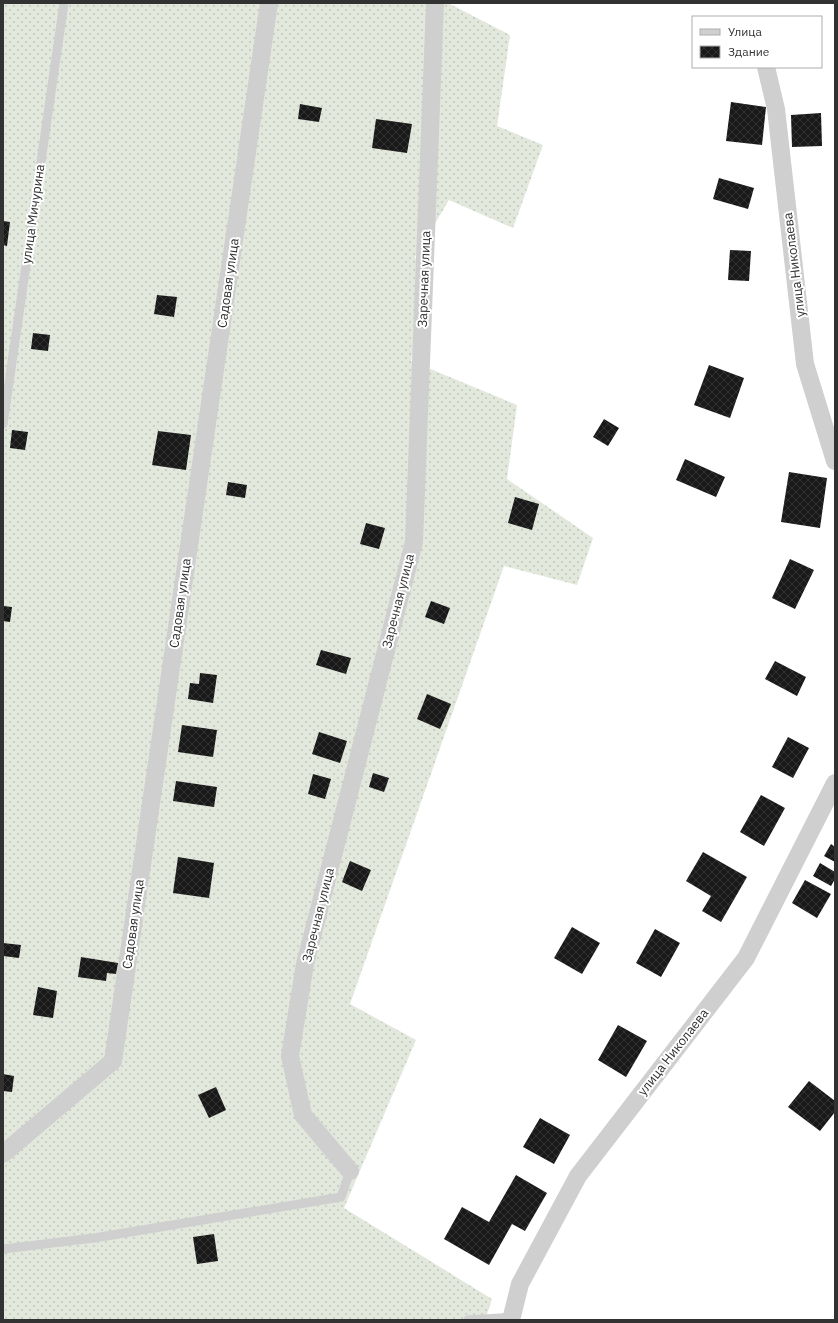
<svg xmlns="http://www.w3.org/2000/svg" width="838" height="1323" viewBox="0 0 838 1323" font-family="'IBM Plex Sans',sans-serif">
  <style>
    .grass { fill: url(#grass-dots) }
    .building { fill: url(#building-cross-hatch) }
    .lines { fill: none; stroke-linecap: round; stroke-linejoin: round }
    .service { stroke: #cfcfcf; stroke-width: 9 }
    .minor { stroke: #cfcfcf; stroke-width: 18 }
    .labels { text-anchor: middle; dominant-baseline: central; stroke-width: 4; stroke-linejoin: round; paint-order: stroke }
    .street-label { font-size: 13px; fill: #323232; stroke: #fff }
  </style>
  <defs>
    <pattern id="grass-dots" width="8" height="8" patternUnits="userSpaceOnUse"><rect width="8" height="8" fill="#e2e8dc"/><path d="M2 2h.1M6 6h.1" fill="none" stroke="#c2c7bd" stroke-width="1.8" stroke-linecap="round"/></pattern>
    <pattern id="building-cross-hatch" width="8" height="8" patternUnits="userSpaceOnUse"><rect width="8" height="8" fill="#191919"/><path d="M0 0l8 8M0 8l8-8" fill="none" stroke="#323232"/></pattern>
  </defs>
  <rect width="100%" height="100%" fill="#fff"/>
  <!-- grass -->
  <path class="grass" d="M3,3H448L510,35L497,126L543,145L513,228L449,200L415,257L428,278L411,361L517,405L507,479L593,538L577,585L504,566L350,1004L416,1040L344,1208L492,1299L485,1320H3Z"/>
  <!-- building -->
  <path class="building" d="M731,102L766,107L762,145L726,141Z
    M300,104L322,108L319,122L298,119Z
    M821,113L822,146L792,147L791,115Z
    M376,119L412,124L407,153L372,148Z
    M719,178L754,188L748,209L713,199Z
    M3,221L10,222L7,246L3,245Z
    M730,250L751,251L749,281L728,280Z
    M157,295L177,297L174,317L154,314Z
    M33,333L50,335L48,351L31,349Z
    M709,365L744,378L730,418L694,405Z
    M604,419L619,428L608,446L593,437Z
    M12,430L28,432L25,450L10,448Z
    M158,431L191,435L186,470L152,465Z
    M685,459L725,477L716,497L676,480Z
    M789,472L827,478L820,528L781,522Z
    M228,482L247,485L245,498L226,495Z
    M515,497L539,504L532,530L508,523Z
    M366,523L385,528L379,549L360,544Z
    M790,559L814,570L795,609L772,598Z
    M431,601L450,608L444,624L425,617Z
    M3,606L12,607L10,622L3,621Z
    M321,650L351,658L346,674L316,665Z
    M775,661L806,677L797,696L765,679Z
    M200,673L217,675L213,703L188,699L190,683L199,684Z
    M427,694L451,704L440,729L417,719Z
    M182,725L217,730L213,757L178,752Z
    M319,732L347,741L340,763L312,754Z
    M788,737L809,748L793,778L772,767Z
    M373,773L389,778L384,792L369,787Z
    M313,774L331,779L325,799L308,794Z
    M176,781L217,787L214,807L173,801Z
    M761,795L785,808L764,846L740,832Z
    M831,844L835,847V862L824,856Z
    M703,852L747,877L721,922L702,911L711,896L686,881Z
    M178,857L214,863L209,898L173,893Z
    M350,861L371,870L362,891L342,882Z
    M820,863L835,872V879L831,886L813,876Z
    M805,880L831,894L817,918L792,903Z
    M572,927L600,943L582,974L554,958Z
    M655,929L680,943L661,977L636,963Z
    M3,943L21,945L19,958L3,956Z
    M81,957L118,963L116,974L107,973L106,981L78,977Z
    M38,987L57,991L53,1018L33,1015Z
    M618,1025L647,1041L626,1077L598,1060Z
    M3,1074L14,1076L12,1092L3,1091Z
    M809,1081L835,1101V1112L820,1131L788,1107Z
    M216,1087L226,1110L209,1118L198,1095Z
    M540,1118L570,1135L554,1164L523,1147Z
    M516,1175L547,1193L525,1231L512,1224L489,1265L444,1239L462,1207L489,1222Z
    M214,1234L218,1261L197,1264L193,1237Z"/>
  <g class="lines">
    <!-- service -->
    <path class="service" d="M3,424L64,3
      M3,1249L94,1238L341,1197L350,1171
      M468,1320L512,1317"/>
    <!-- minor -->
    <path class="minor" d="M766,67L776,109L805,364L835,461
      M3,1154L113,1061L269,3
      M350,1171L303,1115L290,1056L305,964L414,542L435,3
      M511,1320L520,1284L578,1176L746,958L835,783"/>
  </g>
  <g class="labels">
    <!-- street labels -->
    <g class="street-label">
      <text transform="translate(33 214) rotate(-82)">улица Мичурина</text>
      <text transform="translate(794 265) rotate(-97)">улица Николаева</text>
      <text transform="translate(424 279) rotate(-88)">Заречная улица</text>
      <text transform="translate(228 283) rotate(-82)">Садовая улица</text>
      <text transform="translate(398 601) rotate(-76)">Заречная улица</text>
      <text transform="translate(180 603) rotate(-82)">Садовая улица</text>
      <text transform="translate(318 915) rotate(-76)">Заречная улица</text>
      <text transform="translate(133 924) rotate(-82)">Садовая улица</text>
      <text transform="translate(673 1052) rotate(-52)">улица Николаева</text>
    </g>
  </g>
  <!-- border -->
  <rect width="838" height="1323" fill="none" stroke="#323232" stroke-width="8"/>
  <!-- legend -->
  <rect x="692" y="16" width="130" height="52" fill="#ffffff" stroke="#adadad"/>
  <rect x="700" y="29" width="20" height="6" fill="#cfcfcf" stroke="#adadad"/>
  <text x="728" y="36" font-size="12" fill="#323232">Улица</text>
  <rect x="700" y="46" width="20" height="12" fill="url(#building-cross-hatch)" stroke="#adadad"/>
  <text x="728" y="56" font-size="12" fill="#323232">Здание</text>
</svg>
